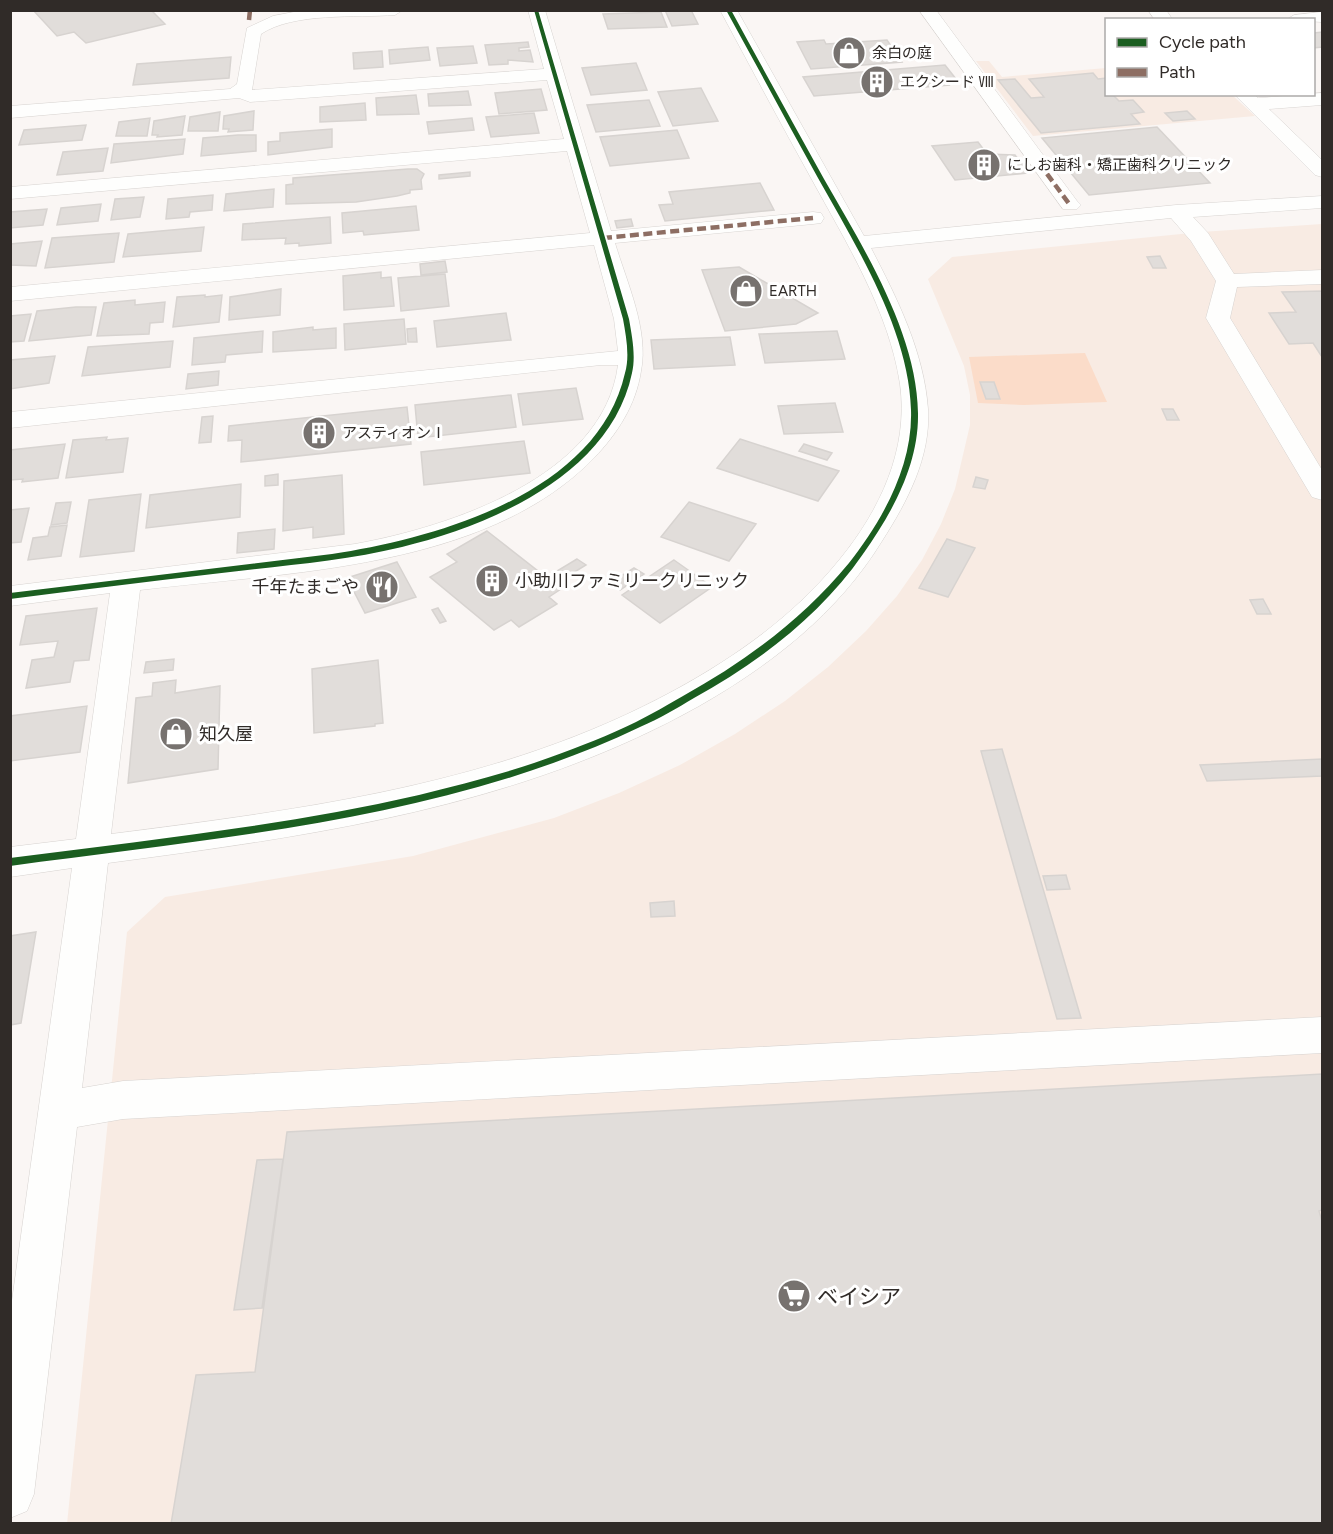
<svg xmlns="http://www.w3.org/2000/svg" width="1333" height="1534" viewBox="0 0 1333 1534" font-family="Figtree,'Noto Sans JP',sans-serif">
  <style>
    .built { fill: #f8ebe3 }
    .green { fill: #fbdcc9 }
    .building { fill: #e1ddda; stroke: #d7d3d0; stroke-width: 1.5 }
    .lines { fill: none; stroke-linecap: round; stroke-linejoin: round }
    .minor-casing { stroke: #d7d3d0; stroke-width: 1 }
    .minor { fill: #fefefd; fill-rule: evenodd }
    .quiet { stroke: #8d6e63; stroke-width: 4.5; stroke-dasharray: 9 4.5; stroke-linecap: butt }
    .cycleway-casing { stroke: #fff; stroke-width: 4 }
    .cycleway { fill: #1b5e20; fill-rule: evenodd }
    .labels { text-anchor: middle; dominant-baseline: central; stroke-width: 6; stroke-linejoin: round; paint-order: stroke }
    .far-poi-label { font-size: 15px; fill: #302b28; stroke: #fff; text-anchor: start }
    .poi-label { font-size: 18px; fill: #302b28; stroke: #fff; text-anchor: start }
    .near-poi-label { font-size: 21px; fill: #302b28; stroke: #fff; text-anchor: start }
  </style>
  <rect width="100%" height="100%" fill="#faf6f4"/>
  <!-- built -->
  <path class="built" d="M976,61H989L1002,77L1106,68V94L1232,95L1255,116L1033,136Z
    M1322,224V1523L67,1524L127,932L165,897L413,856L554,818L619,793L680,765L735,734L785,701L828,667L866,631L897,596L922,560L941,524L955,489L970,425V395L964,366L928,279L952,257L1201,232Z"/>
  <!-- green -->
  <path class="green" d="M1085,353L1107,402L1024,405L978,403L969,357Z"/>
  <!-- building -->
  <path class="building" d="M33,10H151L165,24L86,43L74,32L57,36Z
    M665,10H691L698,24L672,26Z
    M661,12L667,27L608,29L603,14Z
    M1322,32V47L1314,48V33Z
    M824,40L826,44L887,40L902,62L811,69L797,42Z
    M528,42L529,47L519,48V51L530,50L533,62L508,60V64L489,65L485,45Z
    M473,46L477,63L440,66L437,48Z
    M428,47L430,60L390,64L389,50Z
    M382,51L383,67L354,69L353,53Z
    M231,57L229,78L133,85L137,64Z
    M636,63L647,90L591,95L582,68Z
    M945,65L956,79L945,80L949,85L814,96L803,77Z
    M1093,73L1098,79L1106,78V94H1112L1119,101L1133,100L1144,112L1131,114L1140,124L1041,133L998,80L1015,79L1031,98L1044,97L1029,79Z
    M701,88L718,121L673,126L658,92Z
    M541,89L547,110L499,114L495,93Z
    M468,91L471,105L429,106L428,94Z
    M416,95L419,114L377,115L376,98Z
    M649,100L660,126L596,132L587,105Z
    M365,103L366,120L320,122V107Z
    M254,111L253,130L228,132L229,129H223L224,116Z
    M1187,111L1195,119L1173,121L1165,113Z
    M220,112L218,131H188L190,117Z
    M534,113L539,133L491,137L486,117Z
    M185,116L182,135L157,137L158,135H152L154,121Z
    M150,118L147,136H116L119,122Z
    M472,118L474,130L429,134L427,122Z
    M86,125L82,140L19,145L24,130Z
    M1157,127L1210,183L1089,195L1042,138Z
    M332,129V147L268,155V142L280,141V133Z
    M677,130L689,158L610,166L600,137Z
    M238,135H256V151L201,156L203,138Z
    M185,139L183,154L111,163L114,144Z
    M978,142L987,154L1015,155L1029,173L955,180L932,146Z
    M108,148L103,171L57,175L63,152Z
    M408,169H417L424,174L421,180L422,189L410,190V193L397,196L356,202L286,204V185L293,184V178Z
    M470,172V176L439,179V175Z
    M760,183L774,210L665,221L659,205L673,204L669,192Z
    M274,189L273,207L224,211L226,194Z
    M213,195L212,210L190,212L189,217L166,219L168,199Z
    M144,197L140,217L111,220L115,199Z
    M101,204L98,221L57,225L61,208Z
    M416,206L419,230L364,235L363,231L343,233L342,213Z
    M47,209L43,225L10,228V212Z
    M330,217L331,243L299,246V243L285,244L286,238L242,240L243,224Z
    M631,219L633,226L617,228L615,221Z
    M204,227L201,251L123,257L128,234Z
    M119,233L114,262L45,268L52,238Z
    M42,241L36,266L10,265V244Z
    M1160,256L1166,268H1153L1147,257Z
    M445,261L447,272L421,275L420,264Z
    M739,267L818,313L796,324L725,331L702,270Z
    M381,272V278L391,277L394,306L344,310L343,276Z
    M445,274L449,306L401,311L398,278Z
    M281,289L280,315L229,320L230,297Z
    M1322,291V357L1313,343L1289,344L1269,313L1296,312L1282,292Z
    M205,295V297L222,295L219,322L173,327L177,297Z
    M135,300V305L165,302L163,322L150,323L149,334L97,336L104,303Z
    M76,307H96L91,335L29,341L37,311Z
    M506,313L511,340L437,347L434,321Z
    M31,314L24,341L10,342V316Z
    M404,319L406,344L345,350L344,324Z
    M313,327V330L336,328V348L273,352V332Z
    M416,328L417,342H408L407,329Z
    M263,331L262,352L226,355L225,362L192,365L194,338Z
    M837,331L845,359L765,363L759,334Z
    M730,337L735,365L654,369L651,340Z
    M173,341L170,367L82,376L88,347Z
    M55,356L49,383L10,389V360Z
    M219,371L218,385L186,389L188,374Z
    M980,382H994L1000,399H986Z
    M576,388L583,419L523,425L518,394Z
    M511,395L516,427L418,438L415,405Z
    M835,403L843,432L784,434L778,406Z
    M407,407L411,444L241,462L242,440L228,441L229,426Z
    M1162,409H1173L1179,420H1167Z
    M213,416L211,442L199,443L202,417Z
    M107,437L106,440L128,438L123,472L66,478L73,440Z
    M740,439L839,471L818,501L717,468Z
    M524,441L530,473L424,485L421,452Z
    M65,444L58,478L22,482L23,479L10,480V450Z
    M804,444L832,453L827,460L799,451Z
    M278,474V485L265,486V476Z
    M342,475L344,534L313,538V527L283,531L284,481Z
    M976,477L988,480L985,489L973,487Z
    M241,484L240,517L146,528L150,495Z
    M141,494L134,551L80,557L89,500Z
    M71,502L67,523L51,525L56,503Z
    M689,502L756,524L729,561L661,537Z
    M29,508L21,542L10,543V510Z
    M67,525L61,556L28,560L33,538L48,536L50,527Z
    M275,529L274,549L237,553L238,533Z
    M487,531L561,589L549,597L557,604L519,627L511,620L494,630L430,577L457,562L447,554Z
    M947,539L975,548L948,597L919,588Z
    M577,559L586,565L555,584L547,577Z
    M674,560L712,587L660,623L622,595Z
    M397,562L416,597L365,613L347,578Z
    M634,568L644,574L620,590L610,583Z
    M1263,599L1271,614H1257L1250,600Z
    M97,608L89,660L74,661L70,682L26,688L32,660L54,657L58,641L20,645L26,616Z
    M438,608L446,621L440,623L432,610Z
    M174,659L173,670L144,673L146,662Z
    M378,660L383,723L375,724V726L314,733L312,669Z
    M176,680L175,693L220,686L218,769L128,783L136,698L152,696L153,683Z
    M87,706L80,752L10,761V716Z
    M1002,749L1081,1018L1057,1019L981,751Z
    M1322,759V776L1207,781L1200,765Z
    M1066,875L1070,889L1047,890L1043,876Z
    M674,901L675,916L651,917L650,903Z
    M36,932L21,1023L10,1025V936Z
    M1322,1074V1210L1319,1211L1322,1221V1524H171L196,1375L255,1372L287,1132Z
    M283,1159L262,1308L234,1310L257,1160Z"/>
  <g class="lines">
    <defs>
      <path id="minor" d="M304,10H403L395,15C356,18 294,12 261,34L252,90L544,69L528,10H545L611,231L813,212L821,213L824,218L821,223L813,224L615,243C627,283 649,330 641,371C636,405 617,434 594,458C485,570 286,572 140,590L111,834C305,809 501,785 675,690C737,656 795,615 840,559C880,510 909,449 900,384C889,311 846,242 811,178C780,122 750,66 720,10H737L864,236L1176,205L1322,196V208L1193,217L1208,233L1234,274L1322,270V284L1237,287L1230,318L1322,470V500L1312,497L1206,318L1216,281L1191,241L1171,218L871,248C897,298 924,352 928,409C931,457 907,502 882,541C838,613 771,665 699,706C517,808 311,836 108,863L82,1088L123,1081L1322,1017V1053L123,1119L77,1127L34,1494L27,1511L10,1518V1315L72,868L10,877V847L76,839L110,593L10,606V586L355,544C449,527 604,477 618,365H601L10,428V412L618,351L614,319L594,245L10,301V287L590,233L567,151L10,199V187L564,139L547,80L250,102L239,98L10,118V106L230,89L237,84L247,28L273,16Z
        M919,10H936L1077,201L1081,205L1077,209H1063Z
        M1148,10H1166L1173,20H1155Z
        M1322,12V22L1286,20L1294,15Z
        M1322,93V105L1269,109L1322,160V177L1315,175L1234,94H1254L1258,98Z"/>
    </defs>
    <!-- minor casing -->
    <use href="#minor" class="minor-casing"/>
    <!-- minor -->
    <use href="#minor" class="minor"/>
    <!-- quiet -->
    <path class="quiet" d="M249,20L250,10
      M1039,163L1070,205
      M603,238L813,218"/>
    <defs>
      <path id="cycleway" d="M534,10H538L629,319C632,336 636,356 632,373C611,474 492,525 402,547C340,562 276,566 213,574C146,582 78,590 10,599V593L332,554C437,538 598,493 625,373C630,356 626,336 623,319Z
        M726,10H731C762,67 793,123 824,179C863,247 917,333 918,413C919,465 892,513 863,554C821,615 759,662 694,698C677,708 659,719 640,727C445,820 222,837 10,866V858C147,840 284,826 419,795C463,784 508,773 551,757C578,747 610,735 636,722C652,714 667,705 683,696C746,661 803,619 849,563C882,521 913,466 911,410C909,330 856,246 818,178C787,122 757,66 726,10Z"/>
    </defs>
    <!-- cycleway casing -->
    <use href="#cycleway" class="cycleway-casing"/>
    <!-- cycleway -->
    <use href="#cycleway" class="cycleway"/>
  </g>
  <!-- icons -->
  <defs>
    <symbol id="shop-disc" viewBox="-11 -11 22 22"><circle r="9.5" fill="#77726f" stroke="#fff"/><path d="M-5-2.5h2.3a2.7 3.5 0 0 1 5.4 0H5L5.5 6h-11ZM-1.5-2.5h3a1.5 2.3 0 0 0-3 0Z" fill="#fff"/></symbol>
    <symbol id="building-disc" viewBox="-11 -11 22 22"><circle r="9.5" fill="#77726f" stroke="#fff"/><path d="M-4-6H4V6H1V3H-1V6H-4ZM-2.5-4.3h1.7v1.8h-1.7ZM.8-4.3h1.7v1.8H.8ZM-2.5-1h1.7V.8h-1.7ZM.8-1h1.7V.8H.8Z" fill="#fff"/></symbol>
    <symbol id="restaurant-disc" viewBox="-11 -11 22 22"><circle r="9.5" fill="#77726f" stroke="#fff"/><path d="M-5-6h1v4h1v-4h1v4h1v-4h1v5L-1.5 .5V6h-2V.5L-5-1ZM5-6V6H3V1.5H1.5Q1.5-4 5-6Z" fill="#fff"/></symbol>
    <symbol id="supermarket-disc" viewBox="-11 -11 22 22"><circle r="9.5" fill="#77726f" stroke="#fff"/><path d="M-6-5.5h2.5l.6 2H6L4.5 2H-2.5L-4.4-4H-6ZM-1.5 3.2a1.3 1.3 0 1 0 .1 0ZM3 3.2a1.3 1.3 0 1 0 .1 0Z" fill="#fff"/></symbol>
  </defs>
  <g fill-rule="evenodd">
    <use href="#shop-disc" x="830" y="34" width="38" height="38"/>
    <use href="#building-disc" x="858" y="63" width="38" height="38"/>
    <use href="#building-disc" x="965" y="146" width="38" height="38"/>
    <use href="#shop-disc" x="727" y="272" width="38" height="38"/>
    <use href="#building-disc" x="300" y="414" width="38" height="38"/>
    <use href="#building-disc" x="473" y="562" width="38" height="38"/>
    <use href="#restaurant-disc" x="363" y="568" width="38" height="38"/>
    <use href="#shop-disc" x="157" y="715" width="38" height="38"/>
    <use href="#supermarket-disc" x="775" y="1277" width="38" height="38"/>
  </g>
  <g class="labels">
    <!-- far-poi labels -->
    <g class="far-poi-label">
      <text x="872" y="53">余白の庭</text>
      <text x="900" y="82">エクシード Ⅷ</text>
      <text x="1007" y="165">にしお歯科・矯正歯科クリニック</text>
      <text x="769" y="291">EARTH</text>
      <text x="342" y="433">アスティオンⅠ</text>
    </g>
    <!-- poi labels -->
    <g class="poi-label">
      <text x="515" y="581">小助川ファミリークリニック</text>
      <text x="359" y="587" text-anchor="end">千年たまごや</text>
      <text x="199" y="734">知久屋</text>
    </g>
    <!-- near-poi labels -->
    <g class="near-poi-label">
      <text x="817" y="1296">ベイシア</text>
    </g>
  </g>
  <!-- border -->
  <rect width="1333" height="1534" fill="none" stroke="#302b28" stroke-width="24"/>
  <!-- legend -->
  <rect x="1105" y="18" width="210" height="78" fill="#ffffff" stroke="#acaaa9" stroke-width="1.5"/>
  <rect x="1117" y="38" width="30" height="9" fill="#1b5e20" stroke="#acaaa9" stroke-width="1.5"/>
  <text x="1159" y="48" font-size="18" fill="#302b28">Cycle path</text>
  <rect x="1117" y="68" width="30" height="9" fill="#8d6e63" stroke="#acaaa9" stroke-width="1.5"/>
  <text x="1159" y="78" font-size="18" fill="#302b28">Path</text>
</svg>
